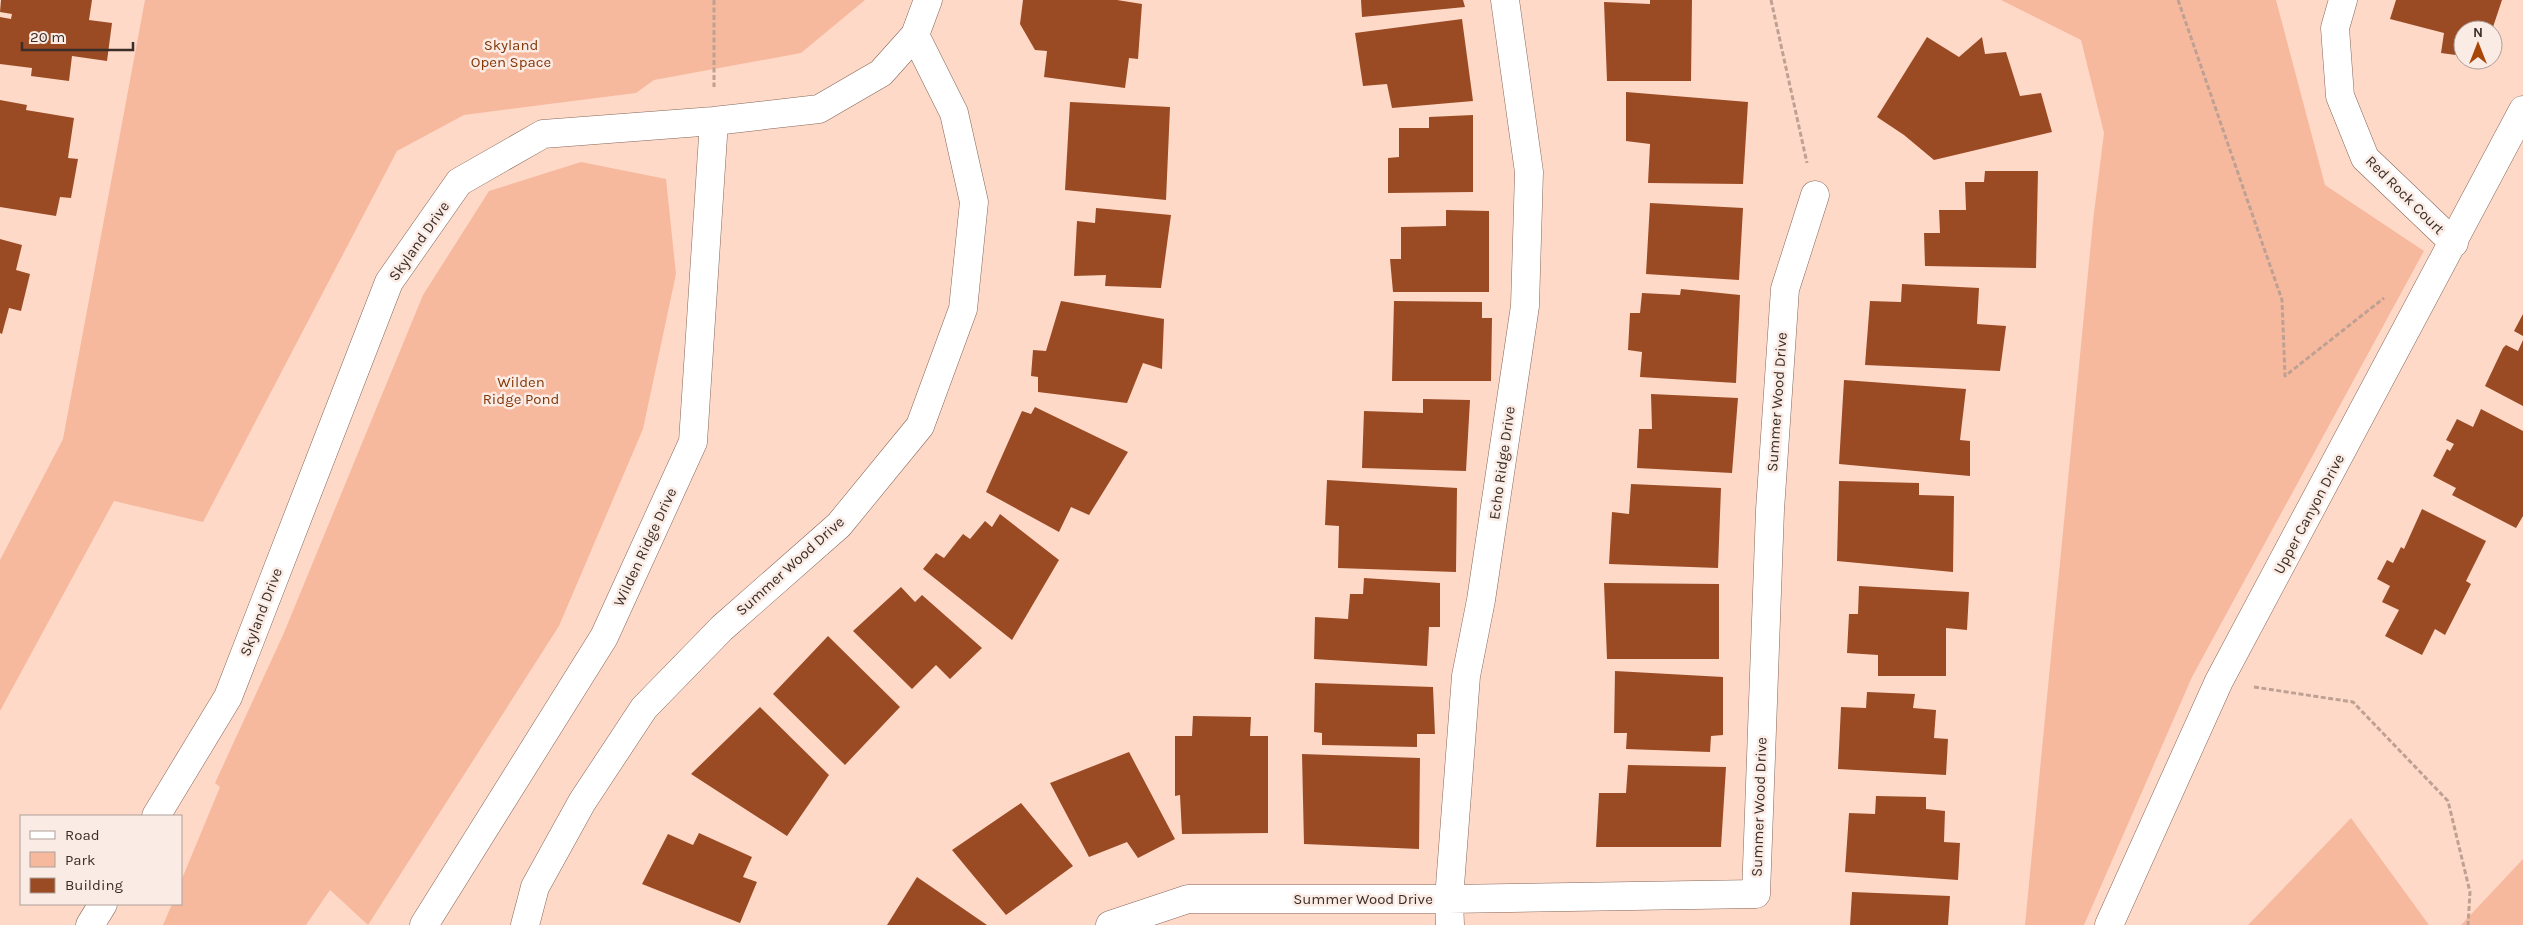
<svg xmlns="http://www.w3.org/2000/svg" width="2523" height="925" viewBox="0 0 2523 925" font-family="Karla,sans-serif">
  <style>
    .green { fill: #f7b99e }
    .building { fill: #9a4b24 }
    .lines { fill: none; stroke-linecap: round; stroke-linejoin: round }
    .minor-casing { stroke: #866658; stroke-width: 29 }
    .path { stroke: #bfa194; stroke-width: 3; stroke-dasharray: 5 2.5; stroke-linecap: butt }
    .minor { stroke: #fff; stroke-width: 28 }
    .labels { text-anchor: middle; dominant-baseline: central; stroke-width: 5; stroke-linejoin: round; paint-order: stroke }
    .park-label { font-size: 15px; fill: #833608; stroke: #faebe5 }
    .street-label { font-size: 15px; fill: #3b2d27; stroke: #faebe5 }
  </style>
  <rect width="100%" height="100%" fill="#fed9c8"/>
  <!-- green -->
  <path class="green" d="M145,0H865L801,53L654,80L636,93L464,115L397,151L203,522L114,501L0,711V560L63,439Z
    M2001,0H2276L2325,185L2424,251L2192,677L2084,925H2025L2093,221L2104,133L2081,40Z
    M581,162L666,179L676,274L643,429L559,626L368,925L330,890L306,925H163L172,904H181V881L220,787L215,783L283,635L423,295L489,191Z
    M2351,818L2429,925H2248Z
    M2523,859V925H2461Z"/>
  <!-- building -->
  <path class="building" d="M1,0H92L89,20L112,23L107,61L72,56L69,81L31,76L32,68L0,64V17L11,19L12,14L0,12Z
    M1023,0H1117L1142,4L1138,59L1129,58L1125,88L1044,77L1047,51L1035,50L1020,24Z
    M1361,0H1463L1465,7L1362,17Z
    M1650,0H1692L1691,81H1607L1604,2L1650,4Z
    M2396,0H2502L2492,30H2463V56L2441,53L2444,33L2390,19Z
    M1462,19L1473,101L1392,108L1387,84L1363,86L1355,33Z
    M1927,37L1959,57L1982,37L1985,54L2006,52L2020,96L2041,93L2052,132L1934,160L1904,135L1877,117Z
    M1626,92L1748,102L1743,184L1648,183L1650,144L1626,141Z
    M0,100L27,105L26,110L74,118L68,158L78,159L71,198L60,197L56,216L0,207Z
    M1070,102L1170,107L1166,200L1065,190Z
    M1473,115V192L1388,193V158L1399,157V128H1429V117Z
    M1985,171H2038L2036,268L1925,266L1924,233H1940L1939,210H1966L1965,182H1984Z
    M1650,203L1743,208L1739,280L1646,274Z
    M1096,208L1171,215L1161,288L1105,286L1106,275L1074,276L1077,221L1095,223Z
    M1446,210L1489,211V292H1393L1390,259H1401V227L1446,226Z
    M0,239L22,245L16,270L30,274L21,311L9,308L2,334L0,333Z
    M1902,284L1979,288L1977,324L2006,326L2000,371L1865,365L1870,301L1901,302Z
    M1681,289L1740,295L1736,383L1640,377L1642,352L1628,350L1630,313H1640L1642,293L1680,295Z
    M1061,301L1164,319L1162,369L1143,363L1127,403L1038,392V377L1031,376L1033,350L1046,351Z
    M1394,301L1482,302V318H1492L1491,381H1392Z
    M2523,314V336L2514,331Z
    M2523,340V406L2485,386L2503,348L2506,345L2518,351Z
    M1844,380L1966,389L1960,440L1970,441V476L1839,464Z
    M1651,394L1738,398L1732,473L1637,468L1639,429H1652Z
    M1423,399L1470,400L1466,471L1362,468L1364,411L1423,413Z
    M1035,407L1128,452L1089,515L1071,507L1059,532L986,492L1022,411L1031,414Z
    M2481,409L2523,431V516L2516,528L2452,495L2456,488L2433,476L2447,449L2450,451L2454,444L2446,440L2457,419L2473,427Z
    M1327,480L1457,488L1456,572L1338,568L1339,526L1325,525Z
    M1839,481L1919,483V495L1954,496L1953,572L1837,561Z
    M1631,484L1721,488L1718,568L1609,564L1612,512L1629,514Z
    M2422,509L2486,541L2466,581L2471,584L2445,635L2435,629L2422,655L2385,636L2399,610L2382,602L2390,586L2377,579L2387,560L2393,563L2401,547L2404,549Z
    M1000,514L1059,560L1012,640L923,569L936,553L944,558L963,534L970,539L985,521L992,527Z
    M1364,578L1440,583V627H1429L1427,666L1314,659L1315,617L1348,619L1350,594H1363Z
    M1604,583L1719,584V659H1607Z
    M1859,586L1969,592L1967,630L1946,628V676H1878V655L1847,653L1849,614H1858Z
    M901,587L915,602L922,595L982,648L950,679L936,665L912,689L853,631Z
    M828,636L900,707L845,765L773,694Z
    M1615,671L1723,677V735L1711,736L1710,752L1626,749L1627,733H1614Z
    M1315,683L1433,687L1435,734H1417V747L1322,745V733L1314,732Z
    M1867,692L1915,694L1913,708L1936,710L1934,738L1948,739L1946,775L1838,769L1841,707L1866,708Z
    M760,707L829,775L787,836L691,774Z
    M1193,716L1251,717L1250,736H1268V833L1182,834L1180,795L1175,796V736H1192Z
    M1129,752L1175,839L1138,858L1127,842L1089,857L1050,783Z
    M1302,754L1420,758L1419,849L1304,844Z
    M1628,765L1726,767L1721,847H1596L1599,793H1626Z
    M1876,796L1926,797V809L1945,811L1944,842L1960,843L1958,880L1845,872L1849,813L1875,814Z
    M1021,803L1073,866L1006,915L952,850Z
    M699,833L752,857L743,877L757,882L740,923L642,884L668,834L693,845Z
    M917,877L987,925H887Z
    M1852,892L1950,896L1948,925H1850Z"/>
  <g class="lines">
    <defs>
      <path id="minor" d="M2343,0L2335,28L2340,96L2365,158L2454,243
        M156,816L228,697L389,282L459,182L543,134L714,121L819,109L881,73L915,35L928,0
        M90,925L103,904
        M424,925L604,637L693,442L714,121
        M525,925L535,887L582,802L644,708L722,628L839,525L920,426L963,309L974,202L954,113L915,35
        M1110,925L1188,899H1449L1756,894L1770,510L1785,289L1815,195
        M1450,925L1449,899L1466,676L1481,600L1525,306L1529,172L1505,0
        M2109,925L2219,681L2523,110"/>
    </defs>
    <!-- minor casing -->
    <use href="#minor" class="minor-casing"/>
    <!-- path -->
    <path class="path" d="M714,0V87
      M1771,0L1807,163
      M2178,0L2282,300L2285,376L2384,298
      M2254,687L2353,702L2448,801L2470,892L2468,925"/>
    <!-- minor -->
    <use href="#minor" class="minor"/>
  </g>
  <g class="labels">
    <!-- park labels -->
    <g class="park-label">
      <text x="511" y="45">Skyland<tspan x="511" dy="17">Open Space</tspan></text>
      <text x="521" y="382">Wilden<tspan x="521" dy="17">Ridge Pond</tspan></text>
    </g>
    <!-- street labels -->
    <g class="street-label">
      <text transform="translate(2405 195) rotate(45)">Red Rock Court</text>
      <text transform="translate(419 241) rotate(-55)">Skyland Drive</text>
      <text transform="translate(1777 402) rotate(-86)">Summer Wood Drive</text>
      <text transform="translate(1502 463) rotate(-82)">Echo Ridge Drive</text>
      <text transform="translate(2309 514) rotate(-62)">Upper Canyon Drive</text>
      <text transform="translate(645 547) rotate(-65)">Wilden Ridge Drive</text>
      <text transform="translate(790 566) rotate(-42)">Summer Wood Drive</text>
      <text transform="translate(261 612) rotate(-69)">Skyland Drive</text>
      <text transform="translate(1759 807) rotate(-88)">Summer Wood Drive</text>
      <text x="1363" y="899">Summer Wood Drive</text>
    </g>
  </g>
  <!-- legend -->
  <rect x="20" y="815" width="162" height="90" fill="#faebe5" stroke="#ae9f99"/>
  <rect x="30" y="831" width="25" height="8" fill="#ffffff" stroke="#ae9f99"/>
  <text x="65" y="840" font-size="15" fill="#3b2d27">Road</text>
  <rect x="30" y="852" width="25" height="15" fill="#f7b99e" stroke="#ae9f99"/>
  <text x="65" y="865" font-size="15" fill="#3b2d27">Park</text>
  <rect x="30" y="878" width="25" height="15" fill="#9a4b24" stroke="#ae9f99"/>
  <text x="65" y="890" font-size="15" fill="#3b2d27">Building</text>
  <!-- north arrow -->
  <g transform="translate(2478 45)"><circle r="24" fill="#faebe5" stroke="#ae9f99"/>
  <path d="M0-4L9 19L0 12L-9 19Z" fill="#a84608"/>
  <text y="-8" font-size="14" font-weight="bold" text-anchor="middle" fill="#3b2d27">N</text>
  </g>
  <!-- scale -->
  <path d="M22 42v8h111v-8" fill="none" stroke="#3b2d27" stroke-width="2.5"/>
  <text x="30" y="42" font-size="15" fill="#3b2d27" stroke="#faebe5" stroke-width="4" paint-order="stroke">20 m</text>
</svg>
